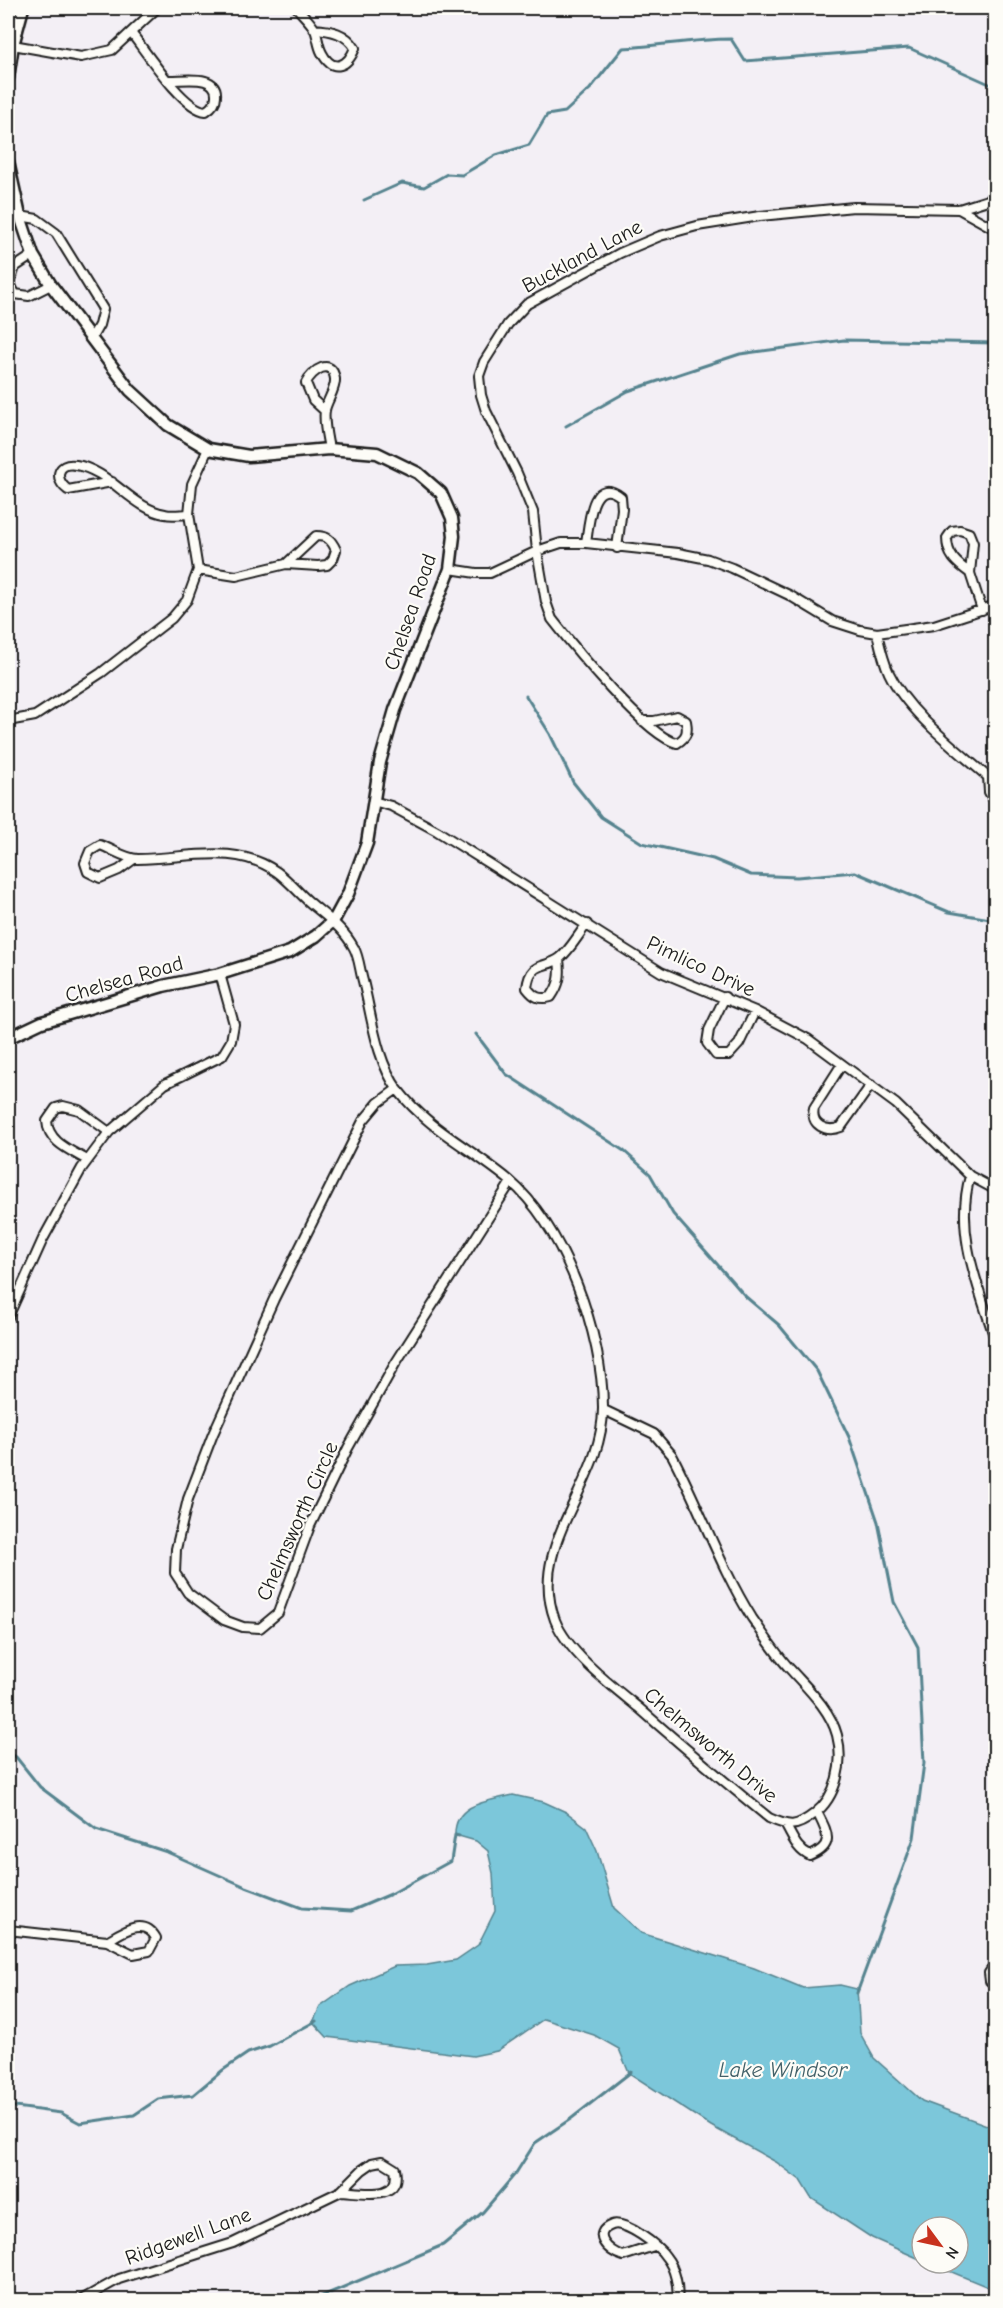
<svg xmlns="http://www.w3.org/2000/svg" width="1003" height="2308" viewBox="0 0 1003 2308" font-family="'Comic Neue',sans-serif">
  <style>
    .water { fill: #7bc7da; stroke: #55838e; stroke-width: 1.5 }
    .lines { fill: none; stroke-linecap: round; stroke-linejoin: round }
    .stream { stroke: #55838e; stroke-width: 3 }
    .street-casing { stroke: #1c1c1c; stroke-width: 12 }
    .secondary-casing { stroke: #1c1c1c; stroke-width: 15 }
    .street { stroke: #fdfcf7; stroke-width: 8 }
    .secondary { stroke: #fdfcf7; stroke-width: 10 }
    .labels { text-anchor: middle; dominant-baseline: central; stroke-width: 4.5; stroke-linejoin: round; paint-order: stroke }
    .street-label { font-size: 21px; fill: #1c1c1c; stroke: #fdfcf7 }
    .water-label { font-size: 22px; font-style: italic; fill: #426068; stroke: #fdfcf7 }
  </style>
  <rect width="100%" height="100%" fill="#f3eff5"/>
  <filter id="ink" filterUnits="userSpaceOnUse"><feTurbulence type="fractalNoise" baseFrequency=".0167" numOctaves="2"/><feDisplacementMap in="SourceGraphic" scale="12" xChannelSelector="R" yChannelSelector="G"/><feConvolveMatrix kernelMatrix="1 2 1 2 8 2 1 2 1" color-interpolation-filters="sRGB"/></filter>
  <g filter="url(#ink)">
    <!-- water -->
    <path class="water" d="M513,1795L544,1802L566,1812L586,1827L597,1851L614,1908L641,1933L754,1968L803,1988L840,1985L857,1989L860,2033L874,2058L922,2101L995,2128V2290L930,2263H958V2227H922V2260L872,2238L811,2198L800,2180L776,2162L711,2126L629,2073L619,2049L594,2035L544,2019L497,2051L473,2056L327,2037L313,2022L320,2007L350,1986L395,1966L427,1965L456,1960L478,1945L495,1911L493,1873L488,1851L476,1841L455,1835C454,1803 489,1801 513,1795Z"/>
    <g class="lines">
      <!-- stream -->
      <path class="stream" d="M364,200L402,183L424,187L447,174L462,175L496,155L529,145L547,115L565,112L590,89L623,48C659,46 694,39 731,39L745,61L909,48L996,87
        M566,426L628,391L740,354L844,340L996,343
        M526,696L550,734L573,782L601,817L642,843L713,859L751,875L797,877L855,872L949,912L996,920
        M476,1034L506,1074L624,1151L650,1174L673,1214L746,1297L779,1325L817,1371L849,1437L878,1522L894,1602L918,1647L924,1763L914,1838L857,1993
        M8,1752L16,1757L40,1787L96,1829L167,1852L246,1887L302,1908L351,1911L391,1894L451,1861L455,1835L459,1836
        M8,2106L61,2113L80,2123L134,2115L158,2099L193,2095L223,2070L248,2053L270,2046L316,2021
        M313,2300L443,2245L483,2212L516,2173L535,2143L572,2118L631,2072"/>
      <defs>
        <path id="street" d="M297,8C302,14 311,22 315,30C318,37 318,46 322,53C333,74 348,66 355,48C346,33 331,30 314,29
          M132,34C146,52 184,110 206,111C212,107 216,103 216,96C218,73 183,81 168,80
          M13,45L81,57L112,50L157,8
          M959,209L993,228L996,227
          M20,216L37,219L56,233L103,309L99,325L91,339
          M33,255L15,267L10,283L15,294L29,296L51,285
          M325,411L313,400L306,383C312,370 332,357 335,379C336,389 327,400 325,410C323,422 327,437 329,449
          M112,482L68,490C54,480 56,462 76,465C109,470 133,509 165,514C172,516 181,514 189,514
          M586,543C589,525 591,473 621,497L622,509L617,548
          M450,569L476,573H490L537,551L561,543H586L678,553L708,559L732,568L789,595L832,621L860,630L877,633L934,625L996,605
          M198,570L236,576L286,564L318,566L327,565L333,559L336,550C331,539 327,536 316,536L286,564
          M970,573C956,563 947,555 947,538L952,531L960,530L969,533L973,543L970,573L982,610
          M877,633C880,646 883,660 889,673C908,713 955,748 988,777H996
          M8,721L35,716L101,673L172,618L187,600L198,570L189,514L192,484L208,449
          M642,721H654L677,716L686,721C688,732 687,737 677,743C647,737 573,646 552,619L546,602L537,551L533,512L517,473L486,411L481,395L479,376L484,362L508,324L527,304L620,253L660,236L697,226L760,216L854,207L959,209L991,199L996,200
          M988,777L989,792L996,804
          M373,801L391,806L437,831L661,972L755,1011L808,1039L896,1104L970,1176L996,1190
          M134,859L119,870L100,878L88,872L85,863L90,851L100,845C112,849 126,859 138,859C185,859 235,842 277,872C288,880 297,891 307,900C325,916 342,926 354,948C359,957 360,971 363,981C372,1017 376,1060 398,1090C428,1129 472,1149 509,1180C565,1228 603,1335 603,1407C604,1484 526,1543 555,1620C568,1653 612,1686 639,1708C682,1746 725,1782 769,1818C789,1827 796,1828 814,1814C837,1797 844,1762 837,1735C830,1709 807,1688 790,1669C775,1653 764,1635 752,1618C720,1567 700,1508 672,1455L654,1434L604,1410
          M559,959C561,975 560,984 551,997C539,1000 534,997 527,988C530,960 546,969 560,958C570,950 578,935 587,924
          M725,997L709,1030L707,1043L716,1055H729L739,1044L755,1011
          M842,1064L814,1108C810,1125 826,1133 841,1127L871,1085
          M397,1089L378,1103L363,1121L274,1299L213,1434L188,1499L176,1549L175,1573L188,1593L224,1620L243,1627L260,1628L278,1613L310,1526L348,1448L395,1364L511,1182
          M87,1160C70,1150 48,1142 47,1121L56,1108L63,1106L79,1110L109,1132
          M970,1176C954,1233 979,1288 996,1342
          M8,1317L43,1239L82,1168L109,1132L165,1084L222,1056L231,1041L234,1024L220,974
          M786,1826C793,1838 797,1850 810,1856C836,1845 827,1832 817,1812
          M8,1930L107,1941L133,1954L149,1951L156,1938C144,1916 122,1932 107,1941
          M996,1963L989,1973L990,1981L996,1986
          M654,2246L623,2256C608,2252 590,2233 612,2225C625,2220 659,2246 666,2257C675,2268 679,2287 677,2300
          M81,2300L119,2279L233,2243L341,2191L362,2170L372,2163L382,2161L395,2169C402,2202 361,2192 341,2191"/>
        <path id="secondary" d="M8,78L13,45L23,8
          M8,162L20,216L33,255L51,285L130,390L168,425L208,449L249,456L329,449L377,453L418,473L441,493L452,518L454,536L450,569L395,710L380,762L367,843L348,894L334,920L316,936L290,952L220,974L163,986L42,1022L8,1038"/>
      </defs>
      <!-- street casing -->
      <use href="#street" class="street-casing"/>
      <!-- secondary casing -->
      <use href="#secondary" class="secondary-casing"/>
      <!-- street -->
      <use href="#street" class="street"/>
      <!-- secondary -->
      <use href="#secondary" class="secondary"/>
    </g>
  </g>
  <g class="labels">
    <!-- street labels -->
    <g class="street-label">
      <text transform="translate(582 256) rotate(-28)">Buckland Lane</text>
      <text transform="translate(410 612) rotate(-71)">Chelsea Road</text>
      <text transform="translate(701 966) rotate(25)">Pimlico Drive</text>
      <text transform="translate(124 979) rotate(-16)">Chelsea Road</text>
      <text transform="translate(297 1521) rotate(-66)">Chelmsworth Circle</text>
      <text transform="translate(711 1745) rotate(40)">Chelmsworth Drive</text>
      <text transform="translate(188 2236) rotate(-20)">Ridgewell Lane</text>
    </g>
    <!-- water labels -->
    <g class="water-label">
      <text x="783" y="2070">Lake Windsor</text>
    </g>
  </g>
  <!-- margin -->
  <rect width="1003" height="2308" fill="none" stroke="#fdfcf7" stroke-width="30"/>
  <rect x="15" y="15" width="973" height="2278" fill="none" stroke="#1c1c1c" stroke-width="2" filter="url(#ink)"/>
  <!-- north arrow -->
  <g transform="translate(940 2245) rotate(123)"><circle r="28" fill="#fdfcf7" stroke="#a3a29f" stroke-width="1.5"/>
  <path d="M0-4.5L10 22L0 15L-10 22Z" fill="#c8321e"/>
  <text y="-9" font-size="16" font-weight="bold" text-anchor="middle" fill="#1c1c1c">N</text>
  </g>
</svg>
